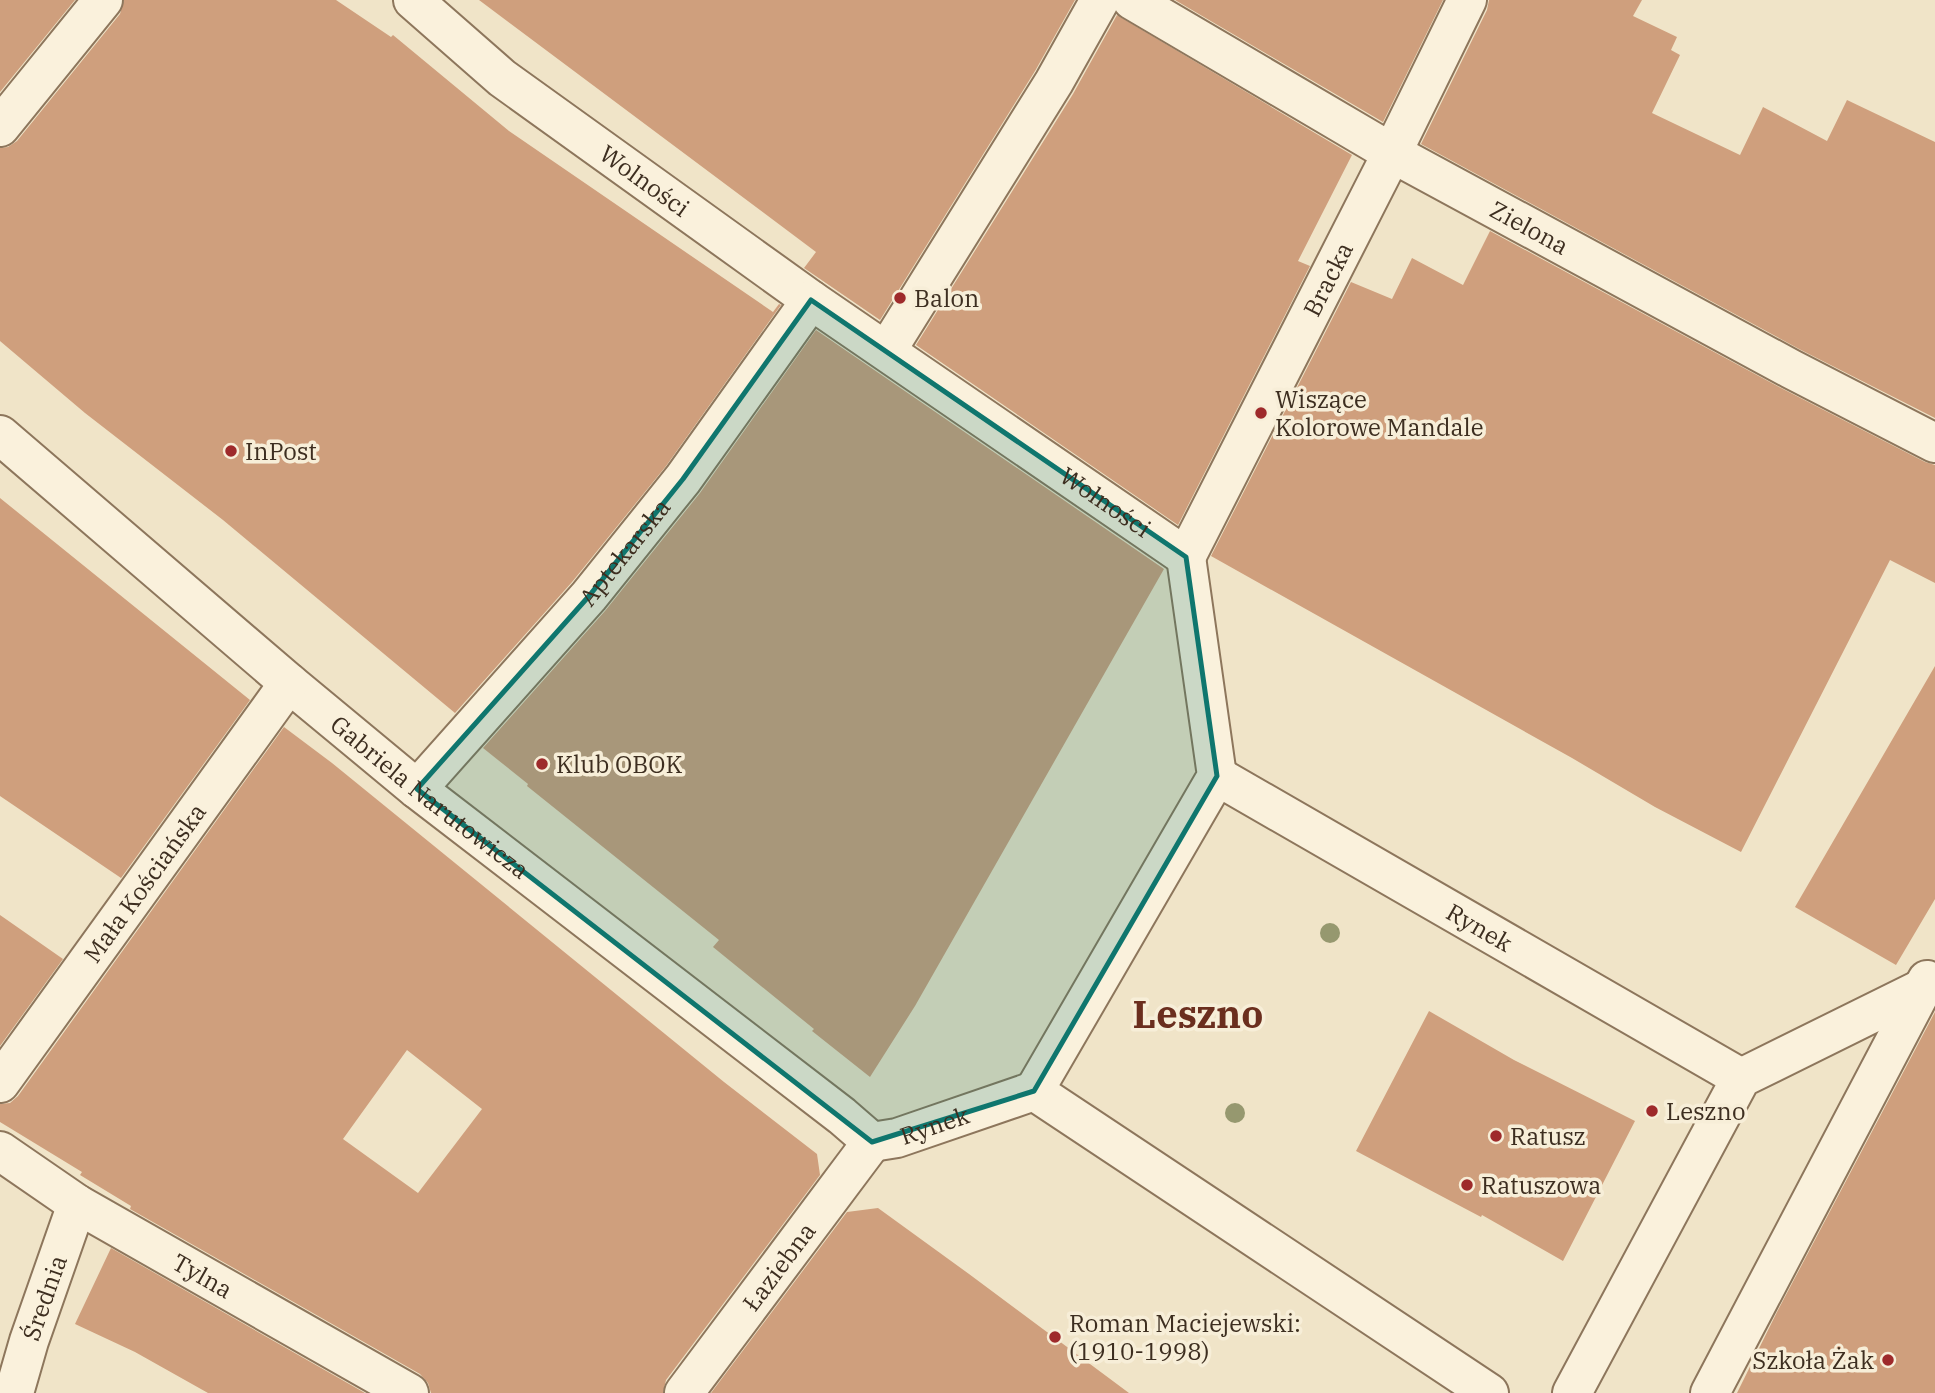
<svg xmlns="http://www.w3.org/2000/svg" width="1935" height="1393" viewBox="0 0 1935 1393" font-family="'IBM Plex Serif',serif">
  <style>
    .building { fill: #cf9f7d; fill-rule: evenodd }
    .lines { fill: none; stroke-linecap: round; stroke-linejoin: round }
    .minor-casing { stroke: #8d765c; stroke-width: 42 }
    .minor { stroke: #faf1dc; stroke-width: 38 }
    .tree { fill: #96986f }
    .marked { fill: #0f766e; fill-opacity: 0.2; stroke: #0f766e; stroke-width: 5; stroke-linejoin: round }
    .poi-dot { fill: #9e2a2b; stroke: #f7eed8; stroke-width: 2.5 }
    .labels { text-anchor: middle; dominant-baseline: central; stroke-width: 7; stroke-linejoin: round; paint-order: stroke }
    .street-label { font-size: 24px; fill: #3d2e20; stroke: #f7eed8 }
    .poi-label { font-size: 24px; fill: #3d2e20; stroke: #f7eed8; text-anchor: start }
    .town-label { font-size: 38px; font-weight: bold; fill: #6b2e1e; stroke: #f7eed8 }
  </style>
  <rect width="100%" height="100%" fill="#f0e4c8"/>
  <!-- building -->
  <path class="building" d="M0,0H75L0,92Z
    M124,0H336L391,37L393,35L509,131L773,312L779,304L781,305L666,466L572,582L455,713L223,520L85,413L0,341V148L8,147L17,141L120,14Z
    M479,0H1075L1035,71L880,320L804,268L816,252Z
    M1175,0H1443L1383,122Z
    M1489,0H1642L1633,16L1677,37L1671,50L1680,55L1652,113L1740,155L1763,107L1827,141L1847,100L1935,142V418L1801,350L1421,144L1487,10Z
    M1117,15L1352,155L1298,261L1310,266L1178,525L916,345L1073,94Z
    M1490,231L1781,388L1925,462L1935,465V583L1890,560L1741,852L1655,807L1572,758L1211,556L1351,282L1392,299L1412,258L1463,285Z
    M816,330L1164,569L915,1006L870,1077L812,1031L814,1029L713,947L719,940L527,786L528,784L483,748L605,611L700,493Z
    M0,498L250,700L121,878L0,796Z
    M1935,666V899L1896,965L1795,907Z
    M284,727L332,763L724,1082L817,1154L820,1175L666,1380L663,1393H431L428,1383L420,1374L130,1209L131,1206L80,1175L82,1172L0,1122V1104L10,1103L18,1096ZM407,1050L482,1109L418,1193L343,1139Z
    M0,915L63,959L0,1046Z
    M1429,1011L1514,1060L1635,1121L1563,1261L1482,1215L1481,1217L1356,1151Z
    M1935,1012V1393H1737L1777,1312Z
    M878,1208L969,1274L1129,1393H711L847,1212Z
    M111,1248L365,1393H208L135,1352L75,1324Z"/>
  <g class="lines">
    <defs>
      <g id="minor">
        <path id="s1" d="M413,0L502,78L811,300L1186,557"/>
        <path id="s2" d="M1132,0L1392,153L1791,369L1935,443"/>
        <path d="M0,127L103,0"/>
        <path d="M887,350L1054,82L1100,0"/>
        <path id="s3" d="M0,435L289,683L417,789L842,1116L872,1142"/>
        <path d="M1186,557L1217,776L1034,1091L1489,1393"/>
        <path id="s4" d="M1186,557L1392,153L1467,0"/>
        <path id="s5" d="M1217,776L1741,1078"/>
        <path id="s6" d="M417,789L589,596L683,479L811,300"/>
        <path id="s7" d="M0,1083L289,683"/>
        <path id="s8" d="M872,1142L897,1138L1034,1091"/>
        <path id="s9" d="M0,1151L77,1204L409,1393"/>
        <path id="s10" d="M14,1393L29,1341L77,1204"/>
        <path id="s11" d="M684,1393L872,1142"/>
        <path d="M1572,1393L1741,1078L1923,988"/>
        <path d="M1710,1393L1927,980"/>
      </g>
    </defs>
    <!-- minor casing -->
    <use href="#minor" class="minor-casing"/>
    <!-- minor -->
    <use href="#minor" class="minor"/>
  </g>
  <!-- trees -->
  <g class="tree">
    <circle cx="1330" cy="933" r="10"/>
    <circle cx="1235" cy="1113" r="10"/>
  </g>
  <!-- marked area -->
  <path class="marked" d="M811,300L1186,557L1217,776L1034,1091L872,1142L417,789L589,596L683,479Z"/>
  <!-- markers -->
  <g class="poi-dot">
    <circle cx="900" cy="298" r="7"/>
    <circle cx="1261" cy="413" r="7"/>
    <circle cx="231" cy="451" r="7"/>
    <circle cx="542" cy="764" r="7"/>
    <circle cx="1652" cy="1111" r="7"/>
    <circle cx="1496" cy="1136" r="7"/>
    <circle cx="1467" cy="1185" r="7"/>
    <circle cx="1055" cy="1337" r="7"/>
    <circle cx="1888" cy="1360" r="7"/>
  </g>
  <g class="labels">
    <!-- street labels -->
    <g class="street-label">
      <text stroke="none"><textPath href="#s1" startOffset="294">Wolności</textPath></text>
      <text stroke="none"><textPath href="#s2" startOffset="458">Zielona</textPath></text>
      <text stroke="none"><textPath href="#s4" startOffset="312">Bracka</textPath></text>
      <text stroke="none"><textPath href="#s1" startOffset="856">Wolności</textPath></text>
      <text stroke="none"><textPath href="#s6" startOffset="315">Aptekarska</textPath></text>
      <text stroke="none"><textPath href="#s3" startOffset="562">Gabriela Narutowicza</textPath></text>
      <text stroke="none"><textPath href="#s7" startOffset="247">Mała Kościańska</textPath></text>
      <text stroke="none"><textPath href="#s5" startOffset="303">Rynek</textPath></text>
      <text stroke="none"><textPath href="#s8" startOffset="65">Rynek</textPath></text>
      <text stroke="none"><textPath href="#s11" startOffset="158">Łaziebna</textPath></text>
      <text stroke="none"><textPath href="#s9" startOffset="238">Tylna</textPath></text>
      <text stroke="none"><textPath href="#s10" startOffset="100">Średnia</textPath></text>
    </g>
    <!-- poi labels -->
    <g class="poi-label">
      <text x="914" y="298">Balon</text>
      <text x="1275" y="399">Wiszące<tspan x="1275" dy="28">Kolorowe Mandale</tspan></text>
      <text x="245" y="451">InPost</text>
      <text x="556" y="764">Klub OBOK</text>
      <text x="1666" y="1111">Leszno</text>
      <text x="1510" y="1136">Ratusz</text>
      <text x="1481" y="1185">Ratuszowa</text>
      <text x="1069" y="1323">Roman Maciejewski:<tspan x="1069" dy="28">(1910-1998)</tspan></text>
      <text x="1874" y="1360" text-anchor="end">Szkoła Żak</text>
    </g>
    <!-- town labels -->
    <g class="town-label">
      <text x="1198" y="1013">Leszno</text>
    </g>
  </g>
</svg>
